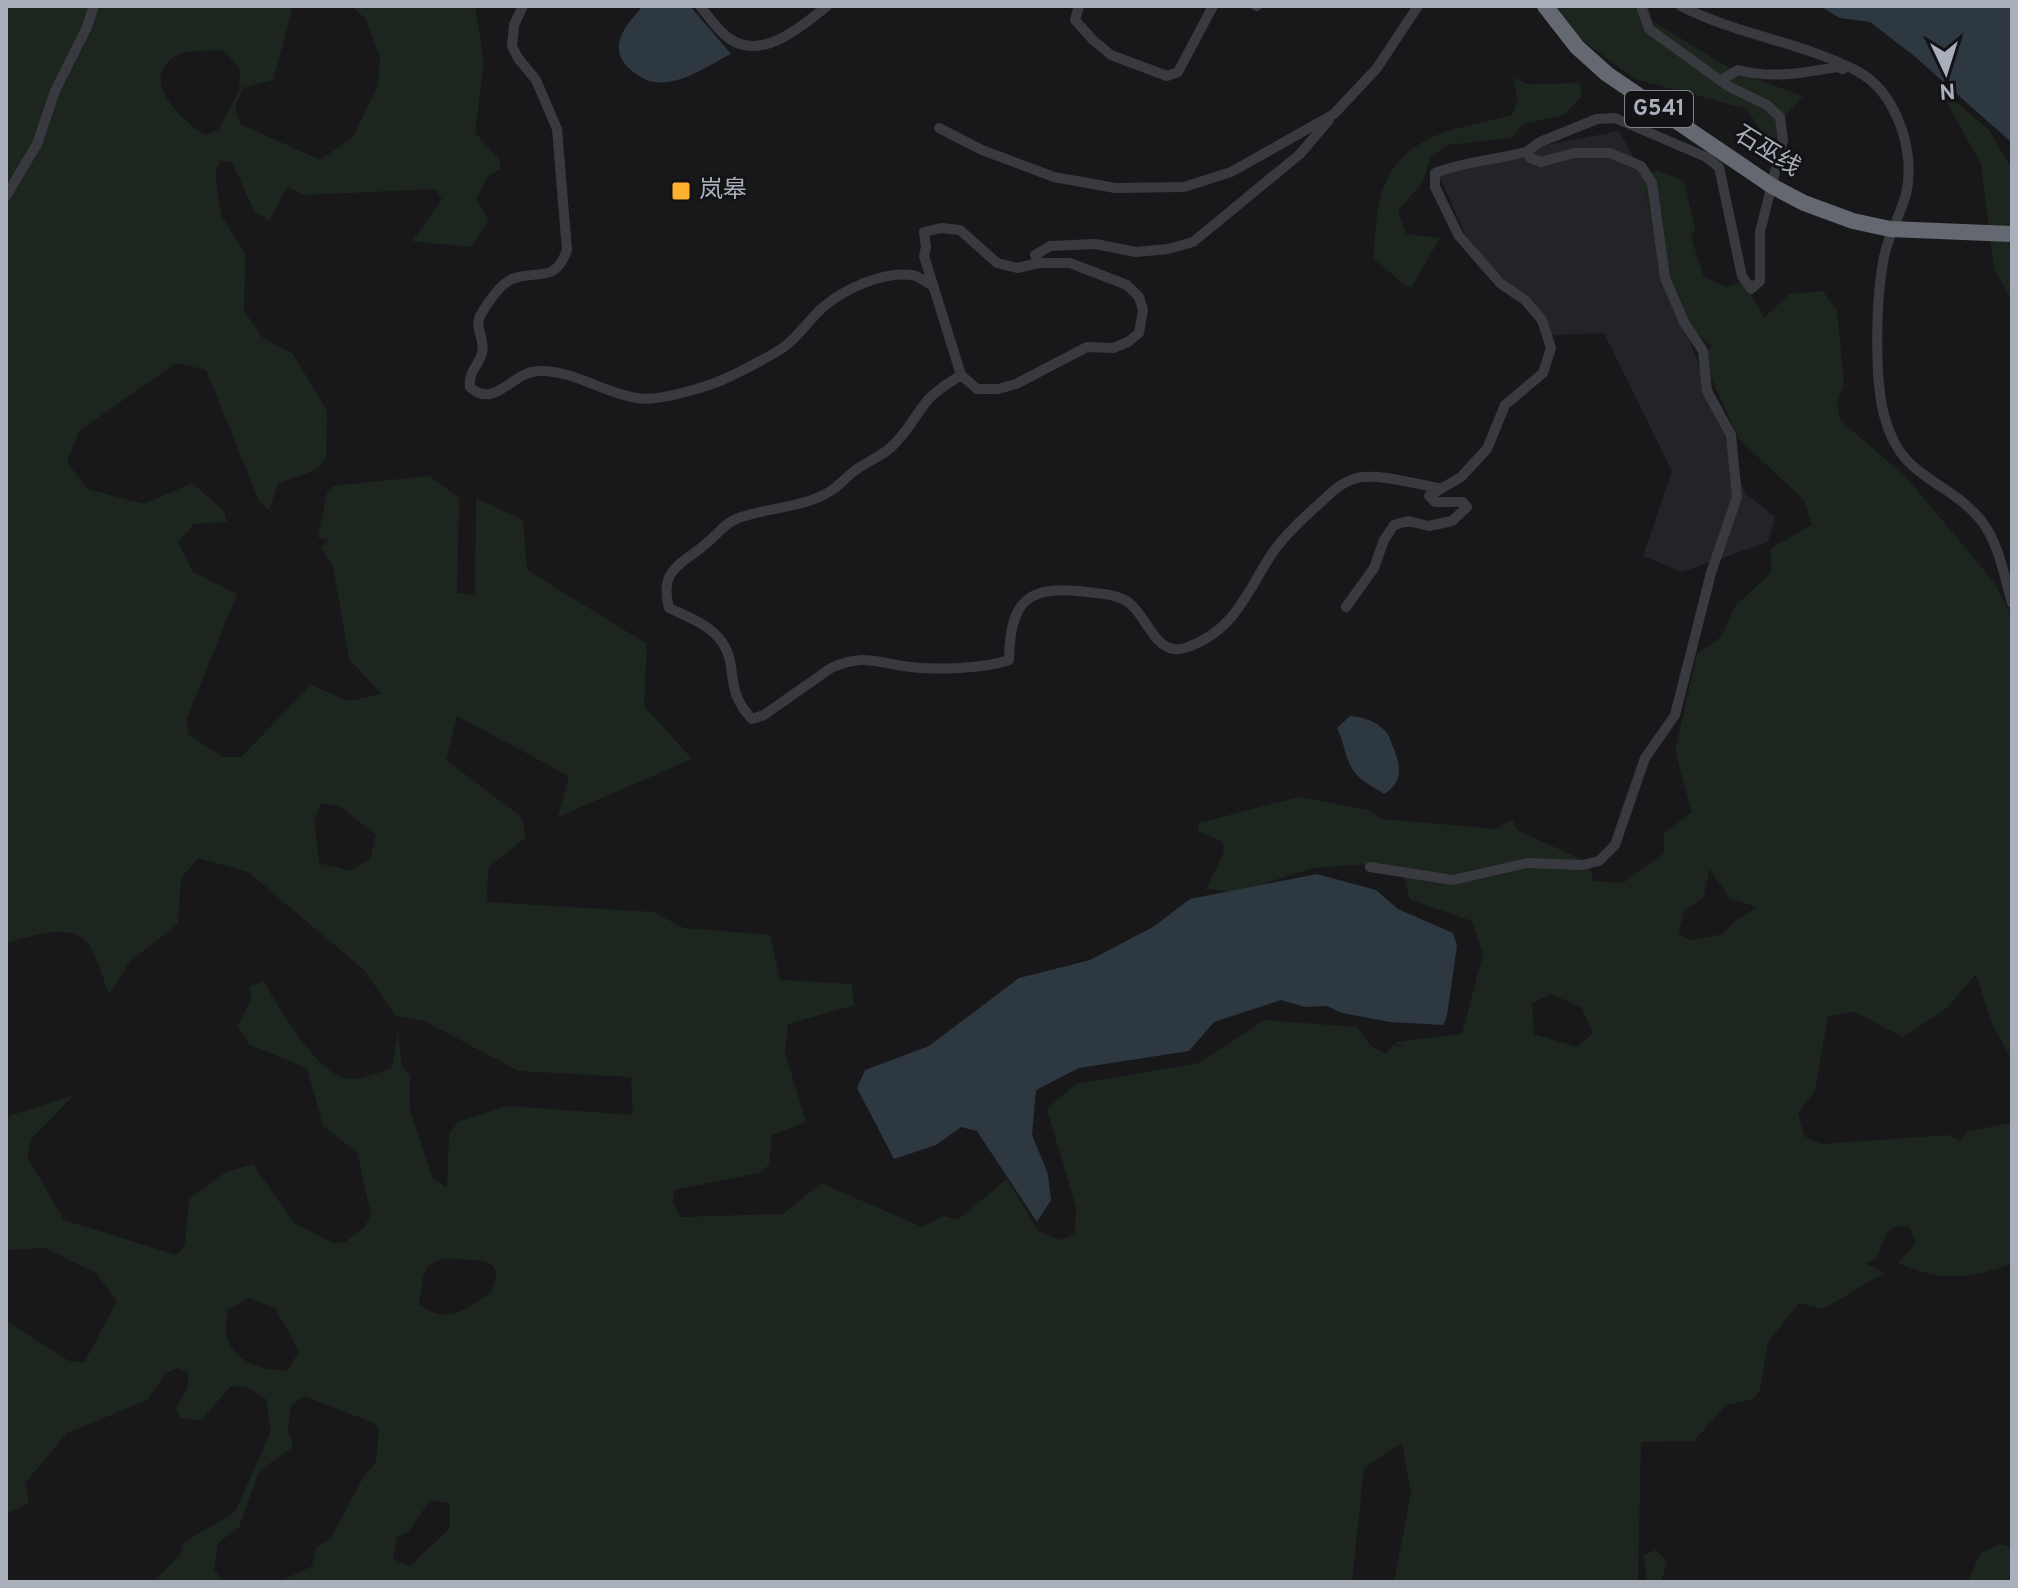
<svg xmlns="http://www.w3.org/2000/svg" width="2018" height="1588" viewBox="0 0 2018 1588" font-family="Overpass,'Noto Sans SC',sans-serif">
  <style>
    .built { fill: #242428 }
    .green { fill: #1d261e; fill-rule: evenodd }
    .water { fill: #2d3840 }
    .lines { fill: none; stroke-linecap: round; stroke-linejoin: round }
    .minor { stroke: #393a40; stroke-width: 10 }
    .highway { stroke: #646871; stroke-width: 16 }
    .poi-dot { fill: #ffb02c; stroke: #131316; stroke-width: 3 }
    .labels { text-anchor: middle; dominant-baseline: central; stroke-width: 6; stroke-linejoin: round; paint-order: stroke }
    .shield { fill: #131316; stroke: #7c818a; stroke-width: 2 }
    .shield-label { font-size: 22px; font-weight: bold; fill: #a9b0bb }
    .street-label { font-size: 24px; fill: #a9b0bb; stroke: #131316 }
    .poi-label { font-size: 24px; fill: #a9b0bb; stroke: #131316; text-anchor: start }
  </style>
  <rect width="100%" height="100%" fill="#18181b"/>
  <!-- built -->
  <path class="built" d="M1619,131L1651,190L1667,284L1712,398L1745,493L1775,517L1768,542L1682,572L1643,556L1672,471L1604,333L1552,335L1475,256L1435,167Z"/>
  <!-- green -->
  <path class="green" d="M6,6H293L273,80L243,88L235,109L240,124L320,160L353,137L378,85L380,57L366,19L351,6H475L484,63L475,133L500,160V169L488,176L476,199L489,221L470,247L412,241L442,200L436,189L305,195L287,187L269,221L254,211L232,162L220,161L215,174L221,215L245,254L244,311L263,338L293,354L327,411L326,458L316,470L278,483L269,510L259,501L206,370L176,363L79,431L67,462L87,489L144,504L192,483L224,511L227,522L194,524L178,542L193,572L237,594L186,720L189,735L223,757H241L311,685L348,701L382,694L349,659L333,566L321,548L330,539L318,538L327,492L334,486L429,476L459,498L457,593L475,595L476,498L523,520L527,570L647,644L644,706L692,759L558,817L569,776L457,716L446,760L521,817L526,837L489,867L486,902L653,912L684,928L770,935L780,980L852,984L854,1005L788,1024L785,1053L806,1122L772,1135L769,1165L759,1173L674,1190L673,1203L680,1217L783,1214L821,1183L922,1227L943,1216L957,1220L1007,1179L1038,1231L1060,1240L1075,1234L1076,1207L1047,1109L1076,1084L1199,1063L1265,1020L1357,1027L1371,1046L1386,1054L1394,1044L1406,1050L1395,1042L1462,1034L1483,954L1472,921L1410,900L1404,878L1382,863L1313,868L1237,892L1206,889L1224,852L1223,842L1198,831L1199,823L1299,797L1368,810L1382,819L1496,829L1512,819L1517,830L1587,862L1594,881L1623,883L1664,853V833L1692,812L1675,751L1697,654L1721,637L1735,606L1772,572L1770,549L1812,525L1804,500L1739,439L1702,358L1712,346C1668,317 1656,235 1642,187L1645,176L1657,170L1684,181L1695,228L1691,237L1704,277L1726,287L1744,281L1764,318L1789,294L1823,291L1837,311L1844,384L1837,404L1840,420L1906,477L1993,581L2012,615V1060L1992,1024L1976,974L1947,1008L1903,1037L1855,1012L1828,1016L1815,1091L1798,1113L1804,1136L1821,1144L1948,1135L1960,1141L1969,1131L2012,1123V1264C1967,1279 1942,1282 1898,1263L1916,1243L1910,1228L1897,1226L1887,1232L1876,1259L1865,1263L1884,1273L1823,1309L1799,1303L1768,1342L1760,1390L1753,1399L1726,1405L1694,1441L1641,1442L1638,1582H1394L1411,1493L1402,1443L1364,1467L1352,1582H279L312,1566L316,1548L331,1538L364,1476L376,1462L379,1428L374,1423L304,1396L291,1406L288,1429L293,1447L259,1471L239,1527L218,1543L214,1569L223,1582H153L180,1555L183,1543L235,1512L271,1431L266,1399L247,1387L231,1386L201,1420L181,1418L176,1408L188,1388V1372L178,1368L165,1374L147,1400L67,1433L25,1483L29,1503L6,1514V1321L69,1361L84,1363L117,1301L96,1273L45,1248L6,1250V1117L74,1095L32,1138L27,1157L64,1220L176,1255L185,1245L189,1199L226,1172L253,1164L294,1223L333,1243L345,1242L364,1228L371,1214L357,1152L323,1126L307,1068L250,1045L237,1026L251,1001L250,986L264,982C278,1006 318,1077 349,1079C362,1080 380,1072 392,1068L398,1032L402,1066L410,1075V1110L432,1177L447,1188L449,1134L458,1122L508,1106L633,1115L631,1077L519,1071L424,1021L396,1016L364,970L248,872L198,858L181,878L178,924L130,961L109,995C103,980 99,961 90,946C75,920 29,937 6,943V154L9,150L6,141ZM223,50L240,68L239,91L218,130L205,135C183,121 138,81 174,57C186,49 209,51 223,50ZM321,803L340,806L376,835L370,859L350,871L319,863L314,820ZM1710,869L1730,899L1758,907L1735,921L1723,934L1692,940L1678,934L1684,911L1703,898ZM1551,994L1582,1008L1593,1033L1577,1047L1534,1034L1532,1003ZM445,1258L483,1261L492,1265L497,1273L491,1293C464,1309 448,1327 419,1304L423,1278L428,1265ZM249,1298L275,1308L299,1351L288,1370C265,1372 232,1362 227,1336C225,1329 227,1318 227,1310ZM430,1500L450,1503V1528L410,1566L393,1559L397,1537L408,1532Z
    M1549,6H1648L1652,21L1736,72L1803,96L1780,121L1781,162L1747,109L1635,79L1578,37Z
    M1513,77L1526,84L1580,83L1582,96L1564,115L1523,124L1512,138L1447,145L1430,158L1423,182L1398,210L1406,234L1440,238L1412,286H1405L1373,257C1376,237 1375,214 1381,195C1402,131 1457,130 1512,115L1518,100Z
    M1938,87L1989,130L2012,169V300L1994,269L1981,164Z
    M2000,1544L2012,1547V1582H1967L1981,1553Z
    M1656,1550L1667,1562L1661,1582H1647L1644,1555Z"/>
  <!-- water -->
  <path class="water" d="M643,6H690L731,54C709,65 680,86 654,82C646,81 637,75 631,70C605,48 626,25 643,6Z
    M1820,6H2012V143L1913,55L1870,22L1840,18Z
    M1350,716C1363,717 1376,721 1385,731C1390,735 1391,743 1394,749C1401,767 1403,783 1384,794C1376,788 1364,783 1357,775C1345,763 1345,743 1337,728Z
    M1317,874L1376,890L1398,909L1453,933L1457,946L1447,1016L1443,1025L1390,1022L1342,1013L1327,1006L1305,1007L1281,1000L1214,1022L1189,1051L1079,1068L1036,1090L1032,1135L1048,1174L1051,1200L1037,1222L977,1131L961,1127L936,1145L894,1159L857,1088L865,1070L929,1046L1019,978L1090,960L1153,927L1190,899Z"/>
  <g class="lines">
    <!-- minor -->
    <path class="minor" d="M523,6L514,25L512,46L518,58L536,80L557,129L567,250C555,284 539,269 512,279C500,284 486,305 480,316C474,329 486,340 482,353C479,365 468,372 470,387C495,410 511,372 539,371C574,370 603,393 637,398C659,402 711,386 731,376C749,367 768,358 784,347C799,336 809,320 822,308C844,289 883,271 912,275C919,276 927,283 933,286
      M700,6C709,17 718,31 730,39C763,61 802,26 827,6
      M1079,6L1075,20L1093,40L1111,55L1167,76L1178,72L1213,6
      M1256,6H1257
      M1681,6C1737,35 1802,42 1857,71C1897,92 1916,153 1906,194C1900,216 1888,236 1884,257C1876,297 1874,376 1884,415C1901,481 1943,476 1980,519C1999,542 2004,576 2012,603
      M1721,80L1738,70C1772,79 1803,73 1837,67L1843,69
      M939,128L982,150L1054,177L1115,188L1184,187L1231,172L1334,114L1377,68L1418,6
      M6,196L37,144L55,91L86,29L94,6
      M941,228L960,230L997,263L1017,268L1039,263H1070L1127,285L1139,297L1143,310L1139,333L1128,342L1113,348L1087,347L1016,384L998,389H977L961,375L924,256L926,247L924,232Z
      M1039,263L1035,255L1050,246L1095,244L1136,252L1168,249L1193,242L1300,154L1329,120
      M961,375C949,383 936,390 927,401C914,417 905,436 889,449C878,458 864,463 853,472C847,477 841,483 835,488C807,509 768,506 736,519C724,524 718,534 708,542C684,564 658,567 669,608C688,617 709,624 722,642C739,666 723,689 752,719L764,715L831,668C865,653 876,663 910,667C937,670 983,669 1009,660C1010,601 1027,584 1087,592C1101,594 1116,594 1128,602C1148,616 1155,657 1185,648C1235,632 1247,591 1273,552C1286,534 1303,518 1319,504C1330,494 1340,483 1354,479C1375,472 1416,484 1438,488
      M1346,607L1374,568L1384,540L1394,525L1408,521L1429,526L1452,521L1467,507L1463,502H1435L1429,496L1461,477L1487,449L1505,405L1543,373L1551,348L1542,320L1525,300L1500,283L1459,236L1435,187V173C1464,161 1498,160 1528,151
      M1370,867L1453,880L1527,863L1582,865L1599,861L1615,845L1645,758L1675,715L1711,573L1737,497L1731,435L1707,391L1703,351L1684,322L1665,278L1652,183L1641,166L1610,153H1574L1541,162L1530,158L1528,151L1540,142L1597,119L1615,118L1706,157L1719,167L1742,276L1751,289L1760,281V232L1783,140L1780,117L1767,105L1728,86L1649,29L1641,6"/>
    <!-- highway -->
    <path class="highway" d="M1545,6L1577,47L1607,74L1772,186L1804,203L1853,221L1890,229L2012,234"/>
  </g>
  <!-- markers -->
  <rect class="poi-dot" x="671" y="181" width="20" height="20" rx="4"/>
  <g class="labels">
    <!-- shield labels -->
    <rect class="shield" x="1625" y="91" width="68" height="36" rx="6"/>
    <g class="shield-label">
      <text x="1659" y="109">G541</text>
    </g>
    <!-- street labels -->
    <g class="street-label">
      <text transform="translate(1767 152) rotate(32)">石巫线</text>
    </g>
    <!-- poi labels -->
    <g class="poi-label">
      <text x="699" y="191">岚皋</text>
    </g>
  </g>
  <!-- border -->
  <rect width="2018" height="1588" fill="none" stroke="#a9b0bb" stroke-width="16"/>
  <!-- north arrow -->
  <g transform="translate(1946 72) rotate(176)" stroke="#131316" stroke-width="6" paint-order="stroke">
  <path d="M0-6L14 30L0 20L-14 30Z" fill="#a9b0bb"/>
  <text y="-12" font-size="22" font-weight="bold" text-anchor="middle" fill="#a9b0bb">N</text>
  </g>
</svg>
